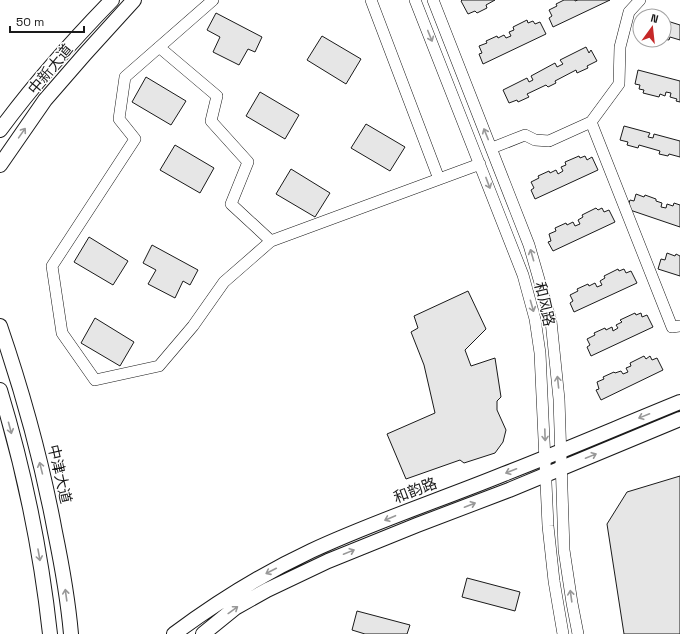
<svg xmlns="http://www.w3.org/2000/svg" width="680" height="634" viewBox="0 0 680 634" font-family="'Space Grotesk','Noto Sans SC',sans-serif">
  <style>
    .building { fill: #e6e6e6; stroke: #1a1a1a }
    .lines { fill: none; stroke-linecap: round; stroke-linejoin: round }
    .minor-casing { stroke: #1a1a1a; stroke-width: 12 }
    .major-casing { stroke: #1a1a1a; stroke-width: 16 }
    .minor { stroke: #fff; stroke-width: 11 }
    .major { stroke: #fff; stroke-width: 14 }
    .oneway { stroke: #989898 }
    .labels { text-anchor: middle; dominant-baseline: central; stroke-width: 3; stroke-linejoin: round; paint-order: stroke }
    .street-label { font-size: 15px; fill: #1a1a1a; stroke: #fff }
  </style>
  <rect width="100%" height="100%" fill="#fff"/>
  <!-- building -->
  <path class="building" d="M462,0H495L486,5L487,8L477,13L475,11L468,14L461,1Z
    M564,0H575V1L578,0H610L553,27L549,18L552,16L549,10L557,6L556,4Z
    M216,13L262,37L255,52L248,49L239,65L213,52L220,37L207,30Z
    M527,20L528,23L533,21L535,24L540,22L546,34L483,64L479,54L482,53L479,46L487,43L486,41L497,36L498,38L504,35L506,38L511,36L509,32L514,30L513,27Z
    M664,20L680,25V40L670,37L669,40L664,39Z
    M322,36L361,59L346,84L307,60Z
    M586,47L589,53L591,50L597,61L587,66L588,68L577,73L576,70L555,81L556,83L548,87L546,85L527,94L529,97L518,102L517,100L509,103L503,90L527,78L529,82L533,80L531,76L555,63L557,67L563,64L560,60Z
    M638,70L680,81V102L676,101L677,99L670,97L671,93L666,92L665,96L660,94L659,97L643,93L644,90L639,89L640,85L635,84Z
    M146,77L186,101L171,125L132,102Z
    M260,92L299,115L285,139L246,116Z
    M366,124L405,147L390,171L351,148Z
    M624,126L650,133L648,137L653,138L654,134L680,141V157L669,154L668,156L659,154L660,151L639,145L638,148L627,145L628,142L620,140Z
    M175,145L214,168L200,193L160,170Z
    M579,156L580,158L585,156L587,160L592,157L598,170L535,199L531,190L534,188L531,182L539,178L538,176L549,171L550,173L556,170L558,174L563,171L561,167L566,165L565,162Z
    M291,169L330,193L315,217L276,194Z
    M636,194L644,197L645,195L656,199V201L662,203L661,207L666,208L667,204L673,206L674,203L680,205V227L627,209L630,200L634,201Z
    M596,208L598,210L602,208L604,212L609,210L615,222L553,251L548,242L551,241L549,234L556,231L555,228L566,223L567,225L573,222L575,226L580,224L578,220L583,217L582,215Z
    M89,237L128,261L113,285L74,262Z
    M152,245L198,270L190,285L183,281L175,298L148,284L156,270L143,263Z
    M667,253L675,256L676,254L680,256V276L658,269L661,259L665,260Z
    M618,269L619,271L624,269L626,273L631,271L637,283L574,312L570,303L573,301L570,295L578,291L577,289L588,284L589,286L595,283L597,287L602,285L600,281L605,278L604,276Z
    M468,291L486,329L465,350L471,366L495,358L501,397L497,401V410L506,430L503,442L495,453L464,463L460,460L406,479L387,434L435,413L424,365L411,332L418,328L414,316Z
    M635,313L636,315L641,313L642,317L647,315L653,327L591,356L587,347L590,345L587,339L595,335L594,333L605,328L606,330L612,327L613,331L618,328L616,325L622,322L620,320Z
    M95,318L134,342L120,366L81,343Z
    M644,356L646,359L650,356L652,360L657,358L663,370L601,400L596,390L599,389L597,382L604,379L603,377L614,372L615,373L621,371L623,374L628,372L626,368L631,366L630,363Z
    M680,476V634H624L607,524L627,492Z
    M467,578L520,592L515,611L462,597Z
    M357,611L410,625L407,634H365L352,630Z"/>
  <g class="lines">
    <defs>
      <path id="minor" d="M213,0L125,77L119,119L135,139L52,266L62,333L95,380L159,366L193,326L224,282L271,241L480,164
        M371,0L439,179
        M415,0L523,275L535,319L540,353L548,526L554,581L563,634
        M433,0L529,245L551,321L559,399L564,550L572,603L578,634
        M159,47L217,96L211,121L248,162L231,204L271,241
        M591,122L672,327L680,326
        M492,148L525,135L535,140L549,141L591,122L619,84L620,47L629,12L640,0"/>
      <path id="major" d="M0,130C34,84 72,41 112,0
        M0,165L45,100L85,54L134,0
        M0,326C23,393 42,462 55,532C62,566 68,600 71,634
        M0,390C24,469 41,552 50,634
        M174,634C217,602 262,574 311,551C373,522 440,500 504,474C563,451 621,426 680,402
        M203,634L235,608L267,590L328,561L417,525L509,490L680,419"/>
    </defs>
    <!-- minor casing -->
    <use href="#minor" class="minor-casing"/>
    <!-- major casing -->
    <use href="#major" class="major-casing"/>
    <!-- minor -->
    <use href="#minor" class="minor"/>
    <!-- major -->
    <use href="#major" class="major"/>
  </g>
  <!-- one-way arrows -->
  <defs><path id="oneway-shaft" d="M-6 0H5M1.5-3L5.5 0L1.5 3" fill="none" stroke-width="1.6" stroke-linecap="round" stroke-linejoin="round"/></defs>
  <g class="oneway">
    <use href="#oneway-shaft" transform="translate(430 36) rotate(68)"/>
    <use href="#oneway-shaft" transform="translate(22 133) rotate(-55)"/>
    <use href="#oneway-shaft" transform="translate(486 134) rotate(-112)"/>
    <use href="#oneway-shaft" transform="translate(488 183) rotate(69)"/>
    <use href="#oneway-shaft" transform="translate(532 255) rotate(-106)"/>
    <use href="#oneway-shaft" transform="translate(532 306) rotate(74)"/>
    <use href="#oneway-shaft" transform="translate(558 382) rotate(-96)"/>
    <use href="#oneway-shaft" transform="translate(644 416) rotate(158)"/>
    <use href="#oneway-shaft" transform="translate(10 428) rotate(75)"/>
    <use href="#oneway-shaft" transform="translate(545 435) rotate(88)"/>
    <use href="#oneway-shaft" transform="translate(591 456) rotate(-22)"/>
    <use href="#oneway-shaft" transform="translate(41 468) rotate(-104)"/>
    <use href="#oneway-shaft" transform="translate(511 471) rotate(158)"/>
    <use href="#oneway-shaft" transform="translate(470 505) rotate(-21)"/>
    <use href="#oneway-shaft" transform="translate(390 518) rotate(157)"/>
    <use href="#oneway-shaft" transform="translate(349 552) rotate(-22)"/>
    <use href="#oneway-shaft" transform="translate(39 555) rotate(80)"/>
    <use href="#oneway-shaft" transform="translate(271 571) rotate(153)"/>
    <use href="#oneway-shaft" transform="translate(66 595) rotate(-98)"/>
    <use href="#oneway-shaft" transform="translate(571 596) rotate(-98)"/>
    <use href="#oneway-shaft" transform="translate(233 610) rotate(-36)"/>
  </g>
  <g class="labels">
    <!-- street labels -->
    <g class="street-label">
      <text transform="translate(50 69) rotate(-50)">中新大道</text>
      <text transform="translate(545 304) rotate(77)">和风路</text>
      <text transform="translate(60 474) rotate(77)">中津大道</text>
      <text transform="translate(415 490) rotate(-21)">和韵路</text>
    </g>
  </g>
  <!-- north arrow -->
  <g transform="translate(652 28) rotate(15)"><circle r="19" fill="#ffffff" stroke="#a3a3a3"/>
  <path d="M0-3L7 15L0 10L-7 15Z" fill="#c62828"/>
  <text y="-6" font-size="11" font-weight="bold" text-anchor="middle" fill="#1a1a1a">N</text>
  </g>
  <!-- scale -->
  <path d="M10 26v6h74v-6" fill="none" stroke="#1a1a1a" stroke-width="2"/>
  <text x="16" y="26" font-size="12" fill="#1a1a1a" stroke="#ffffff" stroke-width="3" paint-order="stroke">50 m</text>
</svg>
